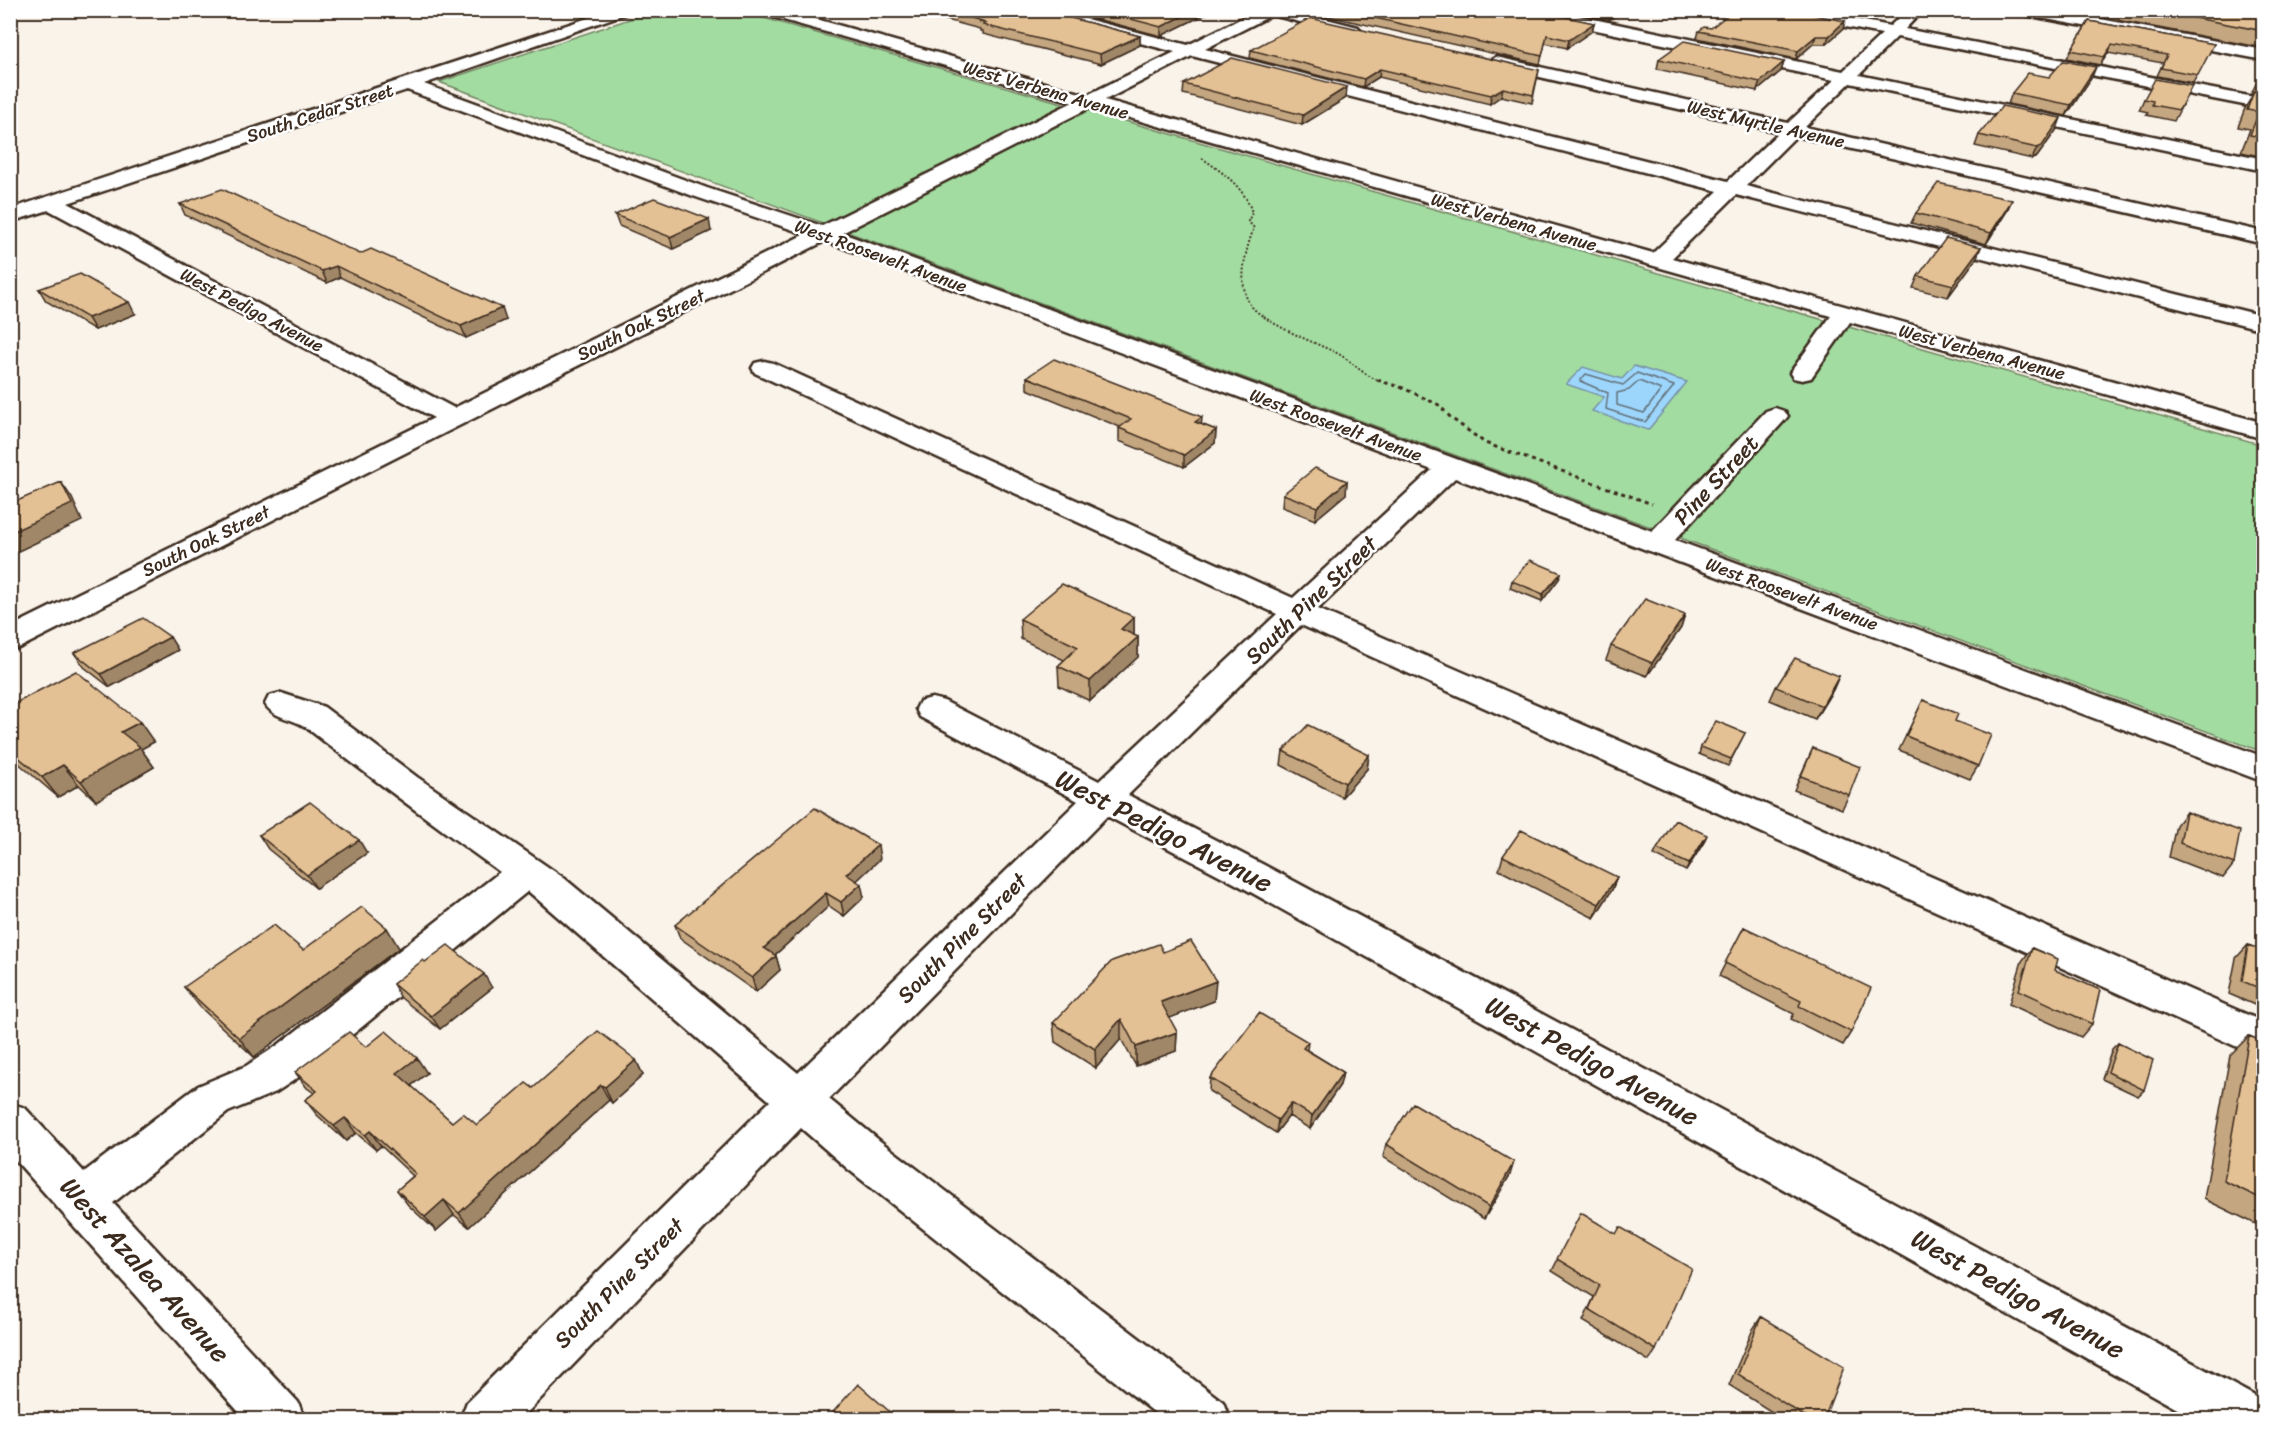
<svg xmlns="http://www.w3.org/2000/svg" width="2274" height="1430" viewBox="0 0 2274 1430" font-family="Sriracha,sans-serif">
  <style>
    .green { fill: #a3dca1; stroke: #6f8360; stroke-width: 1.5 }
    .water { fill: #9dd6fd; stroke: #7691a4; stroke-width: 1.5 }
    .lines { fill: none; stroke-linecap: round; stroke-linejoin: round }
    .shore { stroke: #626f77; stroke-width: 1.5 }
    .minor-casing { stroke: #3b2a1e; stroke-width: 5 }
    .path-far1 { stroke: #3b2a1e; stroke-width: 2; stroke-dasharray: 2 2; stroke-linecap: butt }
    .path { stroke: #3b2a1e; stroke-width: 3; stroke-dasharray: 4 4; stroke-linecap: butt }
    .minor { fill: #fff; fill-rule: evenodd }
    .wall { fill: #c4a680; stroke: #3b2a1e; stroke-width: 1.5 }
    .shaded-wall { fill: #a08768; stroke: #3b2a1e; stroke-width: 1.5 }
    .building { fill: #e4c195; stroke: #3b2a1e; stroke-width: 1.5 }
    .labels { text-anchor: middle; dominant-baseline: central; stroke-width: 5; stroke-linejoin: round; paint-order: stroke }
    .far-street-label { font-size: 18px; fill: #3b2a1e; stroke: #fff }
    .street-label { font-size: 22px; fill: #3b2a1e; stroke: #fff }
    .near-street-label { font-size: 27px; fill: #3b2a1e; stroke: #fff }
  </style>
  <rect width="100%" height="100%" fill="#faf3ea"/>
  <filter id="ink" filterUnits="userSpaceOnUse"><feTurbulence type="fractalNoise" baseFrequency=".0167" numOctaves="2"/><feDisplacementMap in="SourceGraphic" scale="12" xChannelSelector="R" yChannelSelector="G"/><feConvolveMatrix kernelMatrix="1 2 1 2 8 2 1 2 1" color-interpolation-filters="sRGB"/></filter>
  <g filter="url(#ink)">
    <!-- green -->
    <path class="green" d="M654,11H739L2263,445V752L439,82Z"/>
    <!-- water -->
    <path class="water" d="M1634,366L1687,382L1648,430L1592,411L1604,397L1566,384L1583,367L1622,379Z"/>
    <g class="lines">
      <!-- shore -->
      <path class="shore" d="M1637,373L1674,386L1645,422L1606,409L1608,393L1580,381L1586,374L1623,385Z
        M1639,381L1661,390L1644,413L1617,405V393L1629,390Z"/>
      <defs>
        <path id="minor" d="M612,10H636L424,84L707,188L822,226L1073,102L759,13L758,10H784L1087,95L1175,52L1024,13L1023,10H1051L1188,45L1258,10H1291L1358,27L1360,30L1352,35L1272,15L1205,49L1728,181L1779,132L1496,67L1488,62L1496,57L1788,123L1834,80L1525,15L1518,10H1550L1843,71L1882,34L1783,15L1776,10H1810L1890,26L1907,10H1923L1905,29L2264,99V109L1897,37L1859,75L2264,159V171L1850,83L1805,127L2264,232V244L1796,136L1746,186L2264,316V330L1736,195L1672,258L2264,423V439L1850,322L1811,378L1802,380L1793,378L1790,373L1831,316L1091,107L842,233L1652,531L1766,411L1775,408L1784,411L1788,416L1784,421L1675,540L2264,757V782L1455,478L1318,609L2264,1022V1059L1301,625L1128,795L1264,865L2264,1401V1420H2197L1238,885L1107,816L829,1099L880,1141L1223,1402L1230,1420H1164L848,1169L801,1128L520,1420H460L467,1402L770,1101L528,891L308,1071L276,1092L228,1112L113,1203L298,1402L305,1420H246L10,1154V1103L25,1108L84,1172L198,1086L246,1066L278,1045L500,872C435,825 371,778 307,728C294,718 274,719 265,704L269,696L281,693L324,707L417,777L564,878L798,1073L1078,801L920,717L916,709L920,701L932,698L944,701L1099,781L1277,614L755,373L752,368L755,363L764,361L773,363L1293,598L1432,470L825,241L21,647L10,650V627L434,418L49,210L10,222V209ZM1192,56L1718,191L1653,253L1105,100ZM407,90L693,196L805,234L454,408L68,203Z
          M2018,10H2053L2264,50V60L2025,15Z"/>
      </defs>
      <!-- minor casing -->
      <use href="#minor" class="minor-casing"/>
      <!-- path-far1 -->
      <path class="path-far1" d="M1202,158C1223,173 1245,187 1252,213L1248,221L1254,228C1246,248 1238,280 1248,301C1256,320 1315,343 1335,352C1353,361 1361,375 1381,381"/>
      <!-- path -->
      <path class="path" d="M1377,380L1403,388L1439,405L1451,418L1485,443L1652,504"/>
      <!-- minor -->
      <use href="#minor" class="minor"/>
    </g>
    <!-- wall -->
    <path class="wall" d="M909,10H1040L1140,36V45L1101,64L983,34V31H980V29Z
      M1062,10H1214L1161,36Z
      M1329,10H1532L1594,23L1592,31L1567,48L1545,43L1540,64L1328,16Z
      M1563,10H1623L1609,20Z
      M1824,10H1862L1855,17Z
      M2098,10H2264V48L2095,16Z
      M2089,21L2214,44L2193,83L2157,76L2163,63L2108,53L2100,65L2067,58L2071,50Z
      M1711,28L1843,29L1826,44H1813L1796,59L1697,38L1699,31Z
      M1251,50L1539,70L1532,103L1501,96L1490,104L1379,77L1363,87L1250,58Z
      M1659,59L1784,62L1781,71L1757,91L1657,69Z
      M2264,68V157L2241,152L2250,129L2238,127L2245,108L2253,95L2251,94Z
      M2049,77H2092L2066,116L2008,104L2012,93Z
      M1184,84L1346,98L1302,125L1183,94Z
      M2192,86L2174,121L2146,115L2148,112L2139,110L2144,99Z
      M2057,129L2037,157L2032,159L1975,146L1979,135Z
      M180,204L360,254L506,320L466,338L340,277L327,283L185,215Z
      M2007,211L1986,244L1911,223L1916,213Z
      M615,215L711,231L673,249L619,226Z
      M1981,247L1976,259L1948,297L1913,288L1918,276Z
      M39,289L135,314L95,330L46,301Z
      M1027,377L1201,424L1216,430L1215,443L1184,467L1119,441V428L1120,427L1027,389Z
      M1347,481L1346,494L1315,520L1282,507L1283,494Z
      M1561,573L1559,579L1542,601L1510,588L1512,581Z
      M1685,615L1681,628L1647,676L1606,660L1611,646Z
      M1134,617V636L1138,637V657L1090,701L1059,686L1058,666L1064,660L1021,639L1020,619Z
      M178,650L110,687L84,667L74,653Z
      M1839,676L1833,690L1815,719L1770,700L1776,687Z
      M1923,700L1955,721L1978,766L1970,779L1899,750Z
      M10,706L154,742L141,749L154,767L96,801L79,785L58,797L10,756Z
      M1745,733L1728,766L1699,754L1701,747Z
      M1813,748L1849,795L1842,809L1794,790Z
      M1283,751L1369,755L1367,769L1342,797L1281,765Z
      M2186,812L2234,864L2223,878L2169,857L2176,825Z
      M259,835L367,853L316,888L268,849Z
      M1704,842L1686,871L1654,855L1657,849Z
      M1503,856L1617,877L1612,890L1594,918L1499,870Z
      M880,859L856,881L864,897L844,916L829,906L775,955L776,956L780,970L756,992L680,938L675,925Z
      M1744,927L1851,1032L1843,1045L1791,1019L1794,1014L1719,976Z
      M2248,945L2264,951V1009L2229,994L2236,958Z
      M399,948L254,1057L200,1007L184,987L303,950Z
      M2032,948L2092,1024L2081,1037L2009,1004L2022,961Z
      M1163,952L1214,1001L1169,1018L1177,1032L1176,1051L1136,1066L1121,1039L1096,1068L1055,1042L1053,1023Z
      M425,962L492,988L440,1029L401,998L393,984Z
      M2249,1036L2264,1042V1228L2204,1199L2230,1055Z
      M1308,1042L1307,1050L1343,1072L1340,1085L1310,1129L1289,1116L1276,1133L1209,1091L1210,1078Z
      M2118,1043L2144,1090L2138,1096L2102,1079L2112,1049Z
      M366,1047L427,1073L411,1086L452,1122L477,1125L533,1088L636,1060L643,1075L612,1103L609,1100L469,1227L454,1215L436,1231L408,1205L397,1190L413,1176L381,1146L376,1150L356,1133L346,1141L317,1115L305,1100L314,1093L307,1088L295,1072Z
      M1386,1144L1510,1175L1484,1219L1383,1157Z
      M1581,1213L1656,1350L1649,1361L1583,1321L1594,1297L1552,1271Z
      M1761,1317L1824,1419H1783L1729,1385L1753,1329Z"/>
    <!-- shaded-wall -->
    <path class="shaded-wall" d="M1195,10H1214L1161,36V27Z
      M1613,10H1623L1609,20L1611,12Z
      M1857,10H1862L1855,17Z
      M1845,21L1843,29L1826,44L1829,36Z
      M1594,23L1592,31L1567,48L1569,40Z
      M1140,36V45L1101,64L1100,54Z
      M1816,36L1813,44L1796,59L1798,51Z
      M2112,45L2108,53L2100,65L2104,57Z
      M1784,62L1781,71L1757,91L1760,82Z
      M2096,67L2092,77L2066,116L2071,105Z
      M1380,69L1379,77L1363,87L1364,79Z
      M1347,87L1346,98L1302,125L1303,115Z
      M1503,88L1501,96L1490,104L1491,95Z
      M2061,118L2057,129L2037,157L2032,159L2037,148Z
      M2012,200L2007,211L1986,244L1991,233Z
      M709,219L711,231L673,249L670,237Z
      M1981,247L1976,259L1948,297L1953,285Z
      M336,266L340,277L327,283L322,271Z
      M129,302L135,314L95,330L88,318Z
      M502,308L506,320L466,338L461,326Z
      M1202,417L1201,430L1195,422Z
      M1216,430L1215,443L1184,467V455Z
      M1347,481L1346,494L1315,520L1317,507Z
      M61,482L72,498L82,521L10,555V533Z
      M1561,573L1559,579L1542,601L1543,594Z
      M1685,615L1681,628L1647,676L1652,663Z
      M1134,617V637L1121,629Z
      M170,637L178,650L110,687L101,674Z
      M1138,637V657L1090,701V681Z
      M1839,676L1833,690L1815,719L1822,706Z
      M140,722L154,742L141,749L154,767L96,801L81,781L121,732Z
      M1369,755L1367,769L1342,797L1345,783Z
      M63,765L79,785L58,797L42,777Z
      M1707,835L1704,842L1686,871L1689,864Z
      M359,840L367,853L316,888L307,875Z
      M878,845L880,859L849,888L846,874Z
      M1617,877L1612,890L1594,918L1599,904Z
      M861,884L864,897L844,916L841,902Z
      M826,893L829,906L768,961L764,948Z
      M387,928L399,948L254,1057L239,1038Z
      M776,956L780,970L756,992L752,978Z
      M484,974L492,988L440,1029L431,1016Z
      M1216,981L1214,1001L1160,1022L1161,1002Z
      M1121,1019V1039L1096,1068L1095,1049Z
      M1177,1032L1176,1051L1136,1066V1047Z
      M417,1058L427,1073L407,1089L397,1073Z
      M636,1060L643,1075L612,1103L605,1087Z
      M1343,1072L1340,1085L1310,1129L1312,1116Z
      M601,1085L609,1100L469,1227L459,1213Z
      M1291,1103L1289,1116L1276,1133L1278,1120Z
      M345,1118L356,1133L346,1141L334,1126Z
      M370,1131L381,1146L376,1150L365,1135Z
      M1514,1162L1510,1175L1484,1219L1489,1207Z
      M444,1200L454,1215L436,1231L425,1217Z"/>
    <!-- building -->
    <path class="building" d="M943,10H1040L1140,36L1100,54L983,25L986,23L980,22L982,21Z
      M1097,10H1195L1161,27Z
      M1340,10H1532L1594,23L1569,40L1547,35L1542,56Z
      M1734,10H1789L1845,21L1829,36H1816L1798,51L1699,31L1704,27L1711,28Z
      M2153,10H2264V31Z
      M1310,18L1539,70L1533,95L1503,88L1491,95L1380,69L1364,79L1251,50Z
      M2089,21L2214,44L2198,75L2161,68L2167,55L2112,45L2104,57L2071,50Z
      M1684,41L1784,62L1760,82L1659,59Z
      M1232,58L1347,87L1303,115L1184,84Z
      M2063,61L2096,67L2071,105L2012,93L2028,73L2049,77Z
      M2264,71V79L2260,78Z
      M2155,79L2192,86L2179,110L2152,105L2153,101L2144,99Z
      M2254,91L2264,93V138L2250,135L2259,112L2247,110Z
      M2002,106L2061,118L2042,146L2037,148L1979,135Z
      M1938,183L2012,200L1991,233L1916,213Z
      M222,189L360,254L371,249L502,308L461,326L336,266L322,271L180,204Z
      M654,198L709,219L670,237L615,215Z
      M1946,238L1981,247L1953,285L1918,276Z
      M80,274L129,302L88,318L39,289Z
      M1054,359L1202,417L1195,422L1216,430L1184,455L1119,428L1131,419L1027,377Z
      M1315,468L1347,481L1317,507L1283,494Z
      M61,482L72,504L10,533V504Z
      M1530,560L1561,573L1543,594L1512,581Z
      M1062,584L1134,617L1121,629L1138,637L1090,681L1058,666L1078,647L1020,619Z
      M1645,599L1685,615L1652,663L1611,646Z
      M143,618L170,637L101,674L74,653Z
      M1795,658L1839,676L1822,706L1776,687Z
      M76,671L140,722L121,732L140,747L81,781L63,765L42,777L10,750V706Z
      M1923,700L1958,714L1955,721L1991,735L1978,766L1906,736Z
      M1716,721L1745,733L1731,759L1701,747Z
      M1308,725L1369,755L1345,783L1283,751Z
      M1813,748L1860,767L1849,795L1801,776Z
      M310,802L359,840L307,875L259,835Z
      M815,808L878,845L846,874L861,884L841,902L826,893L764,948L776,956L752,978L675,925Z
      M2186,812L2240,831L2234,864L2180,843Z
      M1675,820L1707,835L1689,864L1657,849Z
      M1521,830L1617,877L1599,904L1503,856Z
      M362,907L387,928L239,1038L184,987L274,925L303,950Z
      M1744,927L1871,988L1851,1032L1799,1006L1801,1001L1725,963Z
      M1191,941L1216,981L1161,1002L1177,1032L1136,1047L1121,1019L1095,1049L1053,1023L1112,961L1159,944L1163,952Z
      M448,945L484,974L431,1016L393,984L423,960L425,962Z
      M2248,945L2264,951V990L2242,981Z
      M2032,948L2058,959L2055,970L2100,990L2092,1024L2019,990Z
      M1259,1013L1308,1042L1303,1048L1343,1072L1312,1116L1291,1103L1278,1120L1210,1078Z
      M386,1031L417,1058L397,1073L452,1122L463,1113L477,1125L526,1083L533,1088L598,1031L636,1060L605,1087L601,1085L459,1213L444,1200L425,1217L397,1190L416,1174L370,1131L365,1135L345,1118L334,1126L305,1100L317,1091L295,1072L349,1032L366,1047Z
      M2249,1036L2264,1042V1200L2224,1181Z
      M2118,1043L2153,1060L2144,1090L2108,1072Z
      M1413,1103L1514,1162L1489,1207L1386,1144Z
      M1581,1213L1616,1234L1620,1227L1692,1269L1656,1350L1589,1309L1600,1285L1557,1259Z
      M1761,1317L1844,1367L1824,1419H1809L1738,1374Z
      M858,1384L898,1419H827Z"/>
  </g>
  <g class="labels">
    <!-- far-street labels -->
    <g class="far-street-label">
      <text transform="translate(1046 90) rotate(16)">West Verbena Avenue</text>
      <text transform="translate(320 113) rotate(-18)">South Cedar Street</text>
      <text transform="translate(1766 124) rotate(13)">West Myrtle Avenue</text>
      <text transform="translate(1514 222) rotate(16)">West Verbena Avenue</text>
      <text transform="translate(881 256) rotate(20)">West Roosevelt Avenue</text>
      <text transform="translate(252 310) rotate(28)">West Pedigo Avenue</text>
      <text transform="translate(641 325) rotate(-26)">South Oak Street</text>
      <text transform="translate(1982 352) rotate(15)">West Verbena Avenue</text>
      <text transform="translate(1336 425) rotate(20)">West Roosevelt Avenue</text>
      <text transform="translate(206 541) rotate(-26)">South Oak Street</text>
      <text transform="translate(1792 594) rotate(20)">West Roosevelt Avenue</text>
    </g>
    <!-- street labels -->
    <g class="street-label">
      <text transform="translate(1716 480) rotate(-47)">Pine Street</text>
      <text transform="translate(1311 600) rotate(-44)">South Pine Street</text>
      <text transform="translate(962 938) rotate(-45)">South Pine Street</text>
      <text transform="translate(619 1283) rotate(-45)">South Pine Street</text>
    </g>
    <!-- near-street labels -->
    <g class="near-street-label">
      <text transform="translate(1164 831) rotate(27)">West Pedigo Avenue</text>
      <text transform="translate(1592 1061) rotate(29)">West Pedigo Avenue</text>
      <text transform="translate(145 1270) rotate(48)">West Azalea Avenue</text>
      <text transform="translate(2018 1294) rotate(29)">West Pedigo Avenue</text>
    </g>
  </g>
  <!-- margin -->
  <rect width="2274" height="1430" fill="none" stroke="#fff" stroke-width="36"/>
  <rect x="18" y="18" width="2238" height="1394" fill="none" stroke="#3b2a1e" stroke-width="2" filter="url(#ink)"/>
</svg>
